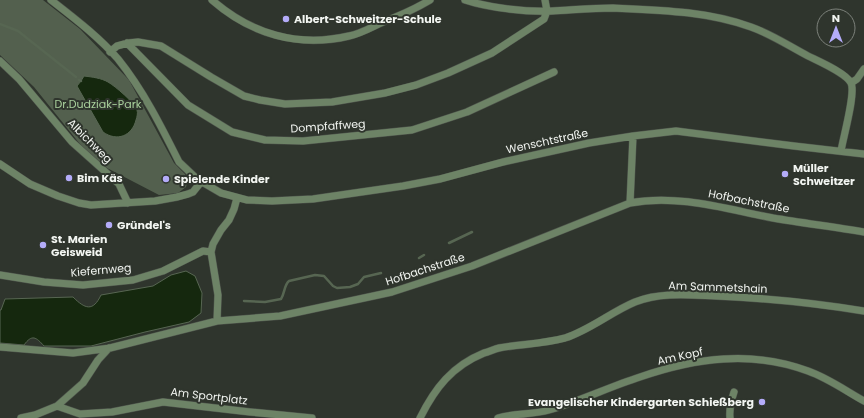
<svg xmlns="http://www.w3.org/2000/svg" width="864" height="418" viewBox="0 0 864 418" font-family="Poppins,sans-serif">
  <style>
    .green { fill: #53604e }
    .water { fill: #15280e; stroke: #576652 }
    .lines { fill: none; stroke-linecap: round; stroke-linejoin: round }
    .stream { stroke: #576652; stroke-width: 2.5 }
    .minor-casing { stroke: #4e544c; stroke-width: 8 }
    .minor { stroke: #6d8366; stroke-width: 7 }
    .poi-dot { fill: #b4acf9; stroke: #2f352d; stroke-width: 1.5 }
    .labels { text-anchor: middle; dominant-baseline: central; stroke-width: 4; stroke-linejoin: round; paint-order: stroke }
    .poi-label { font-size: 11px; font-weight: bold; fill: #f2f5f1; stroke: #2f352d; text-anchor: start }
    .park-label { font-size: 11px; fill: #a9d09c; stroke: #2f352d }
    .street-label { font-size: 11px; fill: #f2f5f1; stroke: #2f352d }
  </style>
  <rect width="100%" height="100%" fill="#2f352d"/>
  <!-- green -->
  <path class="green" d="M0,0H43L80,29L129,80L174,163L185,174L188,180L186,187L178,193L159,195L107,168L84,149L34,87L0,55Z"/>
  <!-- water -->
  <path class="water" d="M84,76C92,77 101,78 108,82C115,86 135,103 137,110C138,113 137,117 136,120C132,136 117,142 103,132L77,86L81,81Z
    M186,271L195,276L202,293L201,313L189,322L145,332L91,346H44C36,337 32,334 24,345L0,343V310H1L5,299L73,297C85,309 93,312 101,295L153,286L171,275Z"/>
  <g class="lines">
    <!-- stream -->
    <path class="stream" d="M0,24L18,31L76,77
      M79,80L81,81
      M449,243L472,232
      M419,258L424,255
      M244,301L265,302L281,299C285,293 284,285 289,281L315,275L324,276L333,286L337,288L350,287L358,284L364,277L381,273"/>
    <defs>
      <path id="minor" d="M51,0C74,18 99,37 118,59C143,90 161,126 179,162L197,179L221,193L247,200L272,201L313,199L403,186L440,179L503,162L589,143L633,136L676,131L794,146L864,154
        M212,0C251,34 298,48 349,36C360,34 372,27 383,22C399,16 415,9 430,0
        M465,0C489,8 526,12 552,11C572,10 593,8 613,8C659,10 707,11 751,27C771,34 789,46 808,56C818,61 846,73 851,83C856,93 843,138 841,151
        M127,43L188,105L232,132L265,140L303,141L412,130L467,112L554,72
        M110,52L117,46L128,43L138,42L161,46L211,77L244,96L260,100L285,104L332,102L385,93L416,85L448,73L492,53L544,19L547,11L545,0
        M0,61L19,79L72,142L119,184L128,203
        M851,83L857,79L864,69
        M0,164L30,184L58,196L79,203L91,205L155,201L177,197L188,194L193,192L201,182
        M630,203L633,136
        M0,275L44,282L83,285L133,280L163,271L203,251L211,252
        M217,321L280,316L392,292L472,266L630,203C678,194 726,209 773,218C803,223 834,227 864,232
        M0,347L73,353L88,351L110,348L217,321L218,295L211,252L213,244L221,230L229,220L234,209L237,198
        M57,406L80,414L112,412L163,402L250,412L312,418
        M21,418L35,415L57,406L83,383L98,360L109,348
        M420,418C435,388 452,366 484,353C489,352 494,349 499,348C521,344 543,344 565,338C590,330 611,312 635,302C661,292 689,295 716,296C766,298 815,303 864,311
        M498,418C514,413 532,415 549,410C580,401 609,387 640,377C695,358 752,350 808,371C828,378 846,391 864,401
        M730,418C729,408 731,401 734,392"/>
    </defs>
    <!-- minor casing -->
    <use href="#minor" class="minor-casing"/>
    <!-- minor -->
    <use href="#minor" class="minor"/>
  </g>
  <!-- markers -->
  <g class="poi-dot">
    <circle cx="286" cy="19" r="4"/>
    <circle cx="785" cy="174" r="4"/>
    <circle cx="69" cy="178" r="4"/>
    <circle cx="166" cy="179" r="4"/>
    <circle cx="109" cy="225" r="4"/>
    <circle cx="43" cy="245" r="4"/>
    <circle cx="762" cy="402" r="4"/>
  </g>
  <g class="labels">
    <!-- poi labels -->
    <g class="poi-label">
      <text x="294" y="19">Albert-Schweitzer-Schule</text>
      <text x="793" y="168">Müller<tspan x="793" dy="13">Schweitzer</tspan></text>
      <text x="77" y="178">Bim Käs</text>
      <text x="174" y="179">Spielende Kinder</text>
      <text x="117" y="225">Gründel's</text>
      <text x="51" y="239">St. Marien<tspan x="51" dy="13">Geisweid</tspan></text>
      <text x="754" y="402" text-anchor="end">Evangelischer Kindergarten Schießberg</text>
    </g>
    <!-- park labels -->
    <g class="park-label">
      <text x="98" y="104">Dr.Dudziak-Park</text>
    </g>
    <!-- street labels -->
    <g class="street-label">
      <text transform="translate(328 126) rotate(-4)">Dompfaffweg</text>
      <text transform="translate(90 141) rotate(45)">Albichweg</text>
      <text transform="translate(547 141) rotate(-12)">Wenschtstraße</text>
      <text transform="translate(749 201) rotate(11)">Hofbachstraße</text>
      <text transform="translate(425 269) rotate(-18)">Hofbachstraße</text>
      <text transform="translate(101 270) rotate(-5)">Kiefernweg</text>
      <text transform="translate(718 287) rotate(2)">Am Sammetshain</text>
      <text transform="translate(680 356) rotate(-12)">Am Kopf</text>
      <text transform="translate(209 396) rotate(7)">Am Sportplatz</text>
    </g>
  </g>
  <!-- north arrow -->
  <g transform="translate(836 28)"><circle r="19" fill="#2f352d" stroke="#7d827b"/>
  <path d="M0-3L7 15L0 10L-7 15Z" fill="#b4acf9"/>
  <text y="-6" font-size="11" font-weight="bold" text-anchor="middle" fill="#f2f5f1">N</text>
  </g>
</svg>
